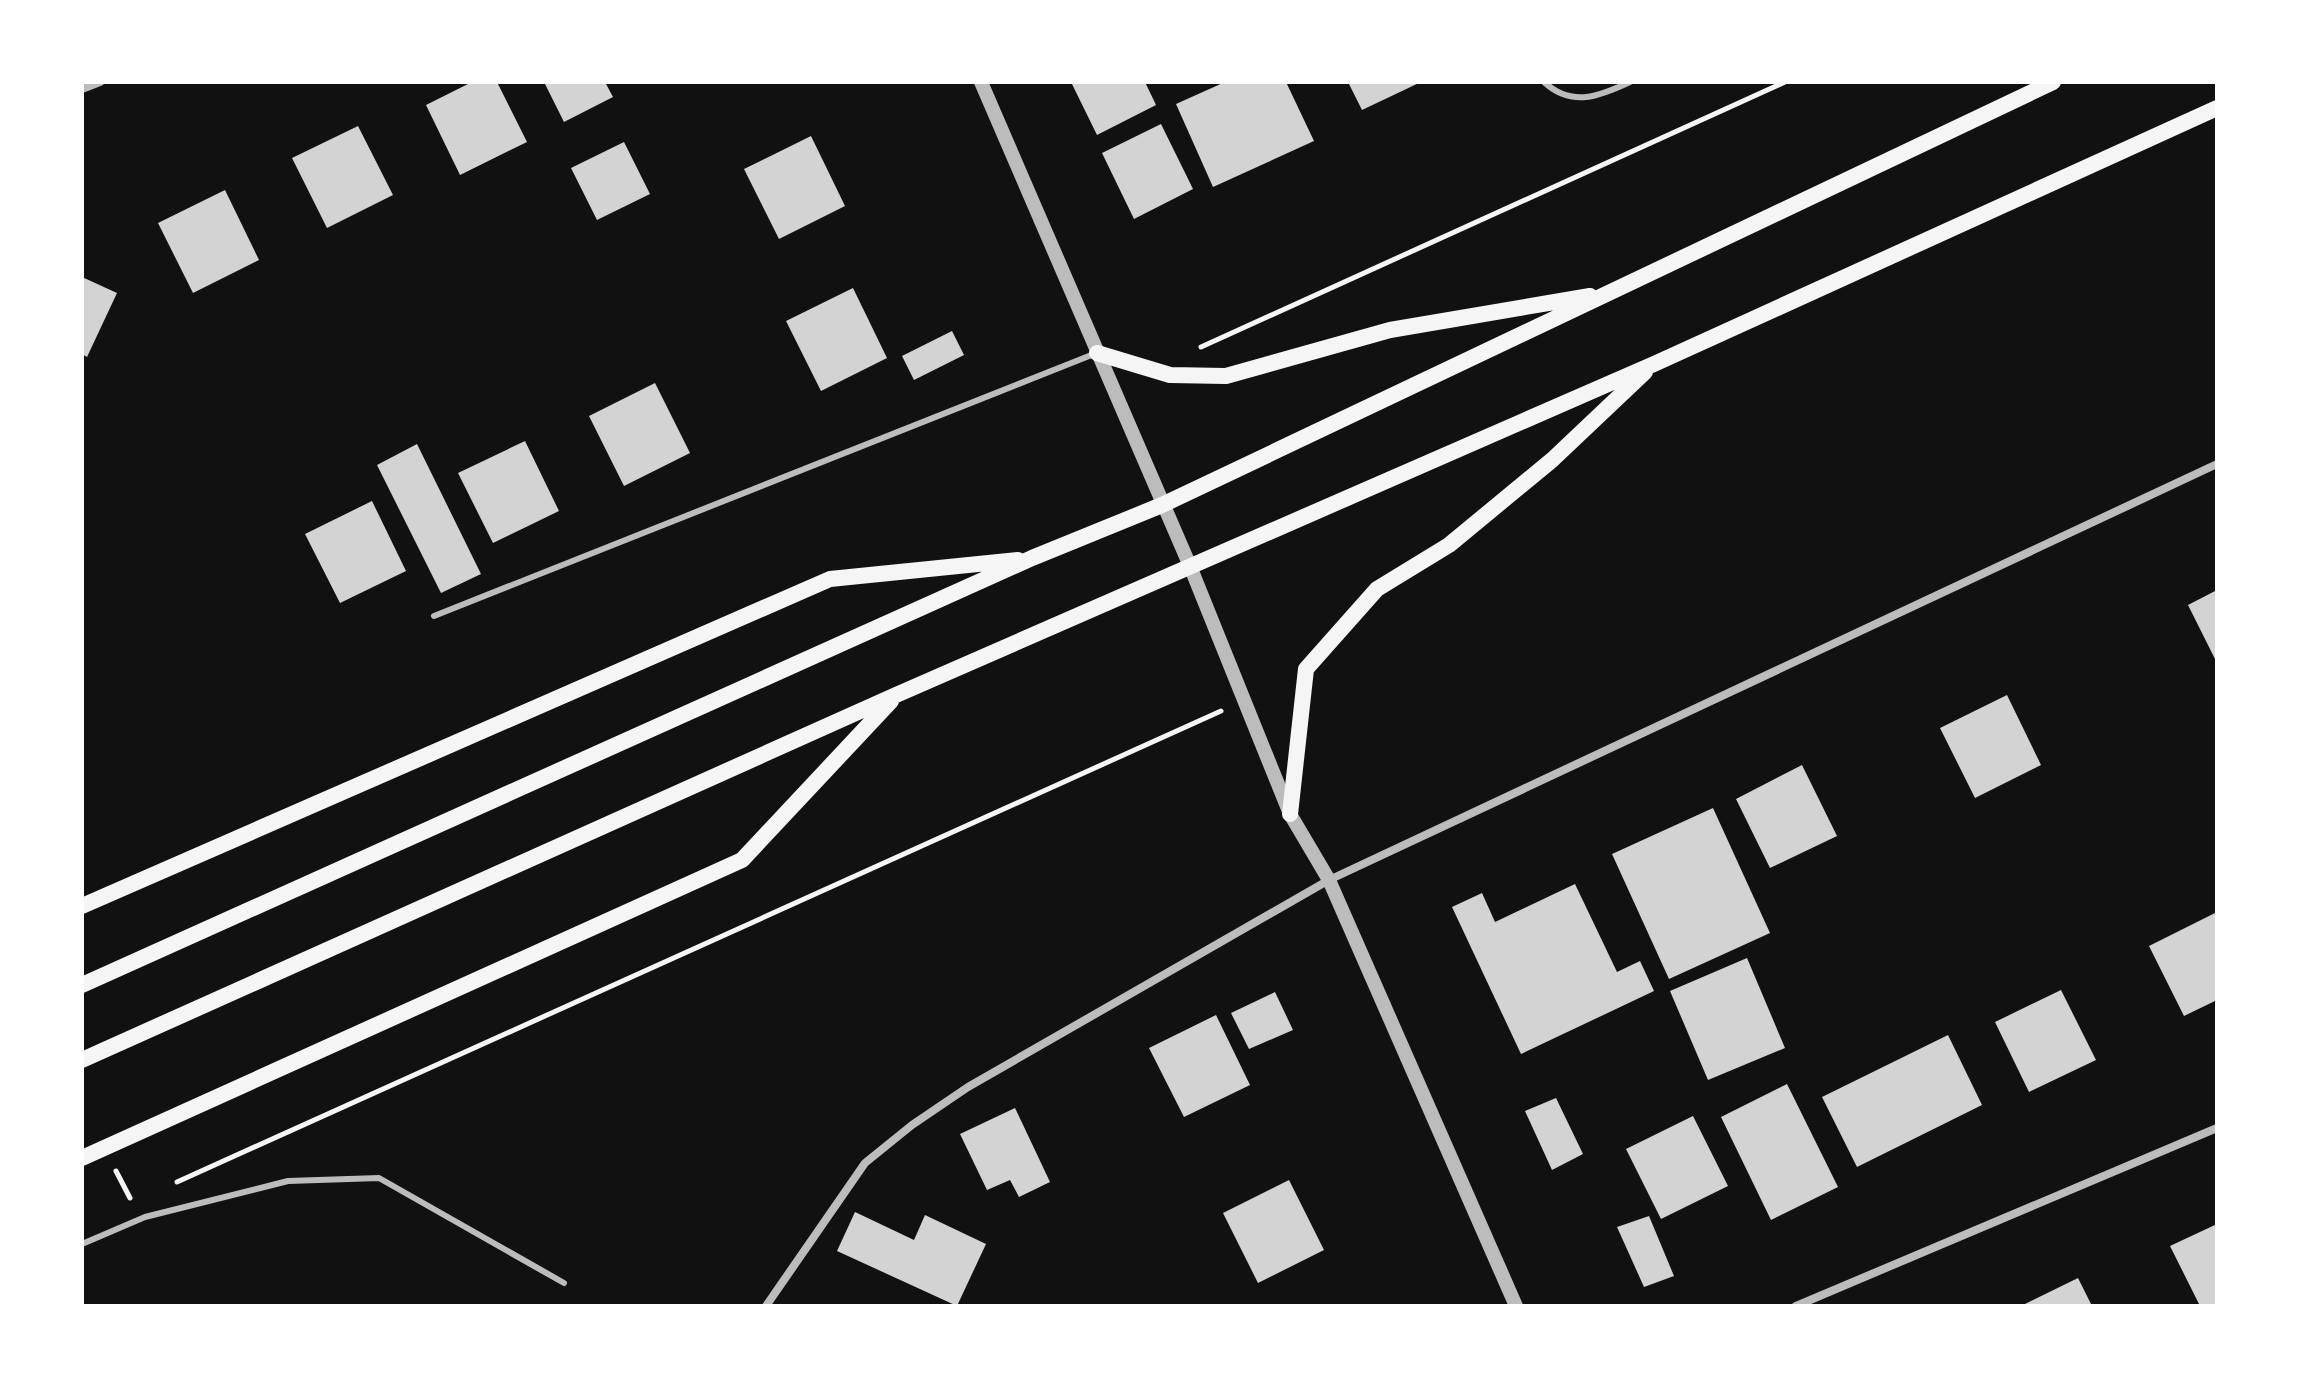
<svg xmlns="http://www.w3.org/2000/svg" width="2299" height="1388" viewBox="0 0 2299 1388" font-family="Mulish,sans-serif">
  <style>
    .building { fill: #d3d3d3 }
    .lines { fill: none; stroke-linecap: round; stroke-linejoin: round }
    .path { stroke: #f5f5f5; stroke-width: 5 }
    .service { stroke: #bcbcbc; stroke-width: 6 }
    .minor { stroke: #bcbcbc; stroke-width: 8 }
    .tertiary { stroke: #bcbcbc; stroke-width: 14 }
    .secondary { stroke: #f5f5f5; stroke-width: 16 }
  </style>
  <rect width="100%" height="100%" fill="#111"/>
  <!-- building -->
  <path class="building" d="M472,82H497L527,142L460,175L426,105Z
    M544,82H605L613,97L564,122Z
    M1071,82H1145L1156,105L1097,135Z
    M1225,82H1286L1314,141L1213,187L1176,104Z
    M1348,82H1421L1362,110Z
    M1161,124L1193,189L1134,219L1102,153Z
    M358,126L393,195L327,228L292,158Z
    M811,136L845,206L779,239L744,169Z
    M624,142L650,194L597,220L571,168Z
    M225,190L259,260L193,293L158,223Z
    M82,277L117,293L87,357L82,354Z
    M853,288L887,358L821,391L786,321Z
    M952,331L964,355L914,380L902,356Z
    M655,383L690,453L624,486L589,416Z
    M525,441L559,511L493,543L458,473Z
    M417,444L481,574L441,593L377,465Z
    M372,501L406,571L340,603L305,534Z
    M2217,590V663L2188,605Z
    M2007,695L2041,765L1975,798L1940,728Z
    M1802,765L1837,836L1770,868L1736,799Z
    M1713,808L1770,933L1669,979L1612,854Z
    M1575,884L1617,972L1640,961L1654,991L1521,1054L1452,907L1482,893L1495,922Z
    M2215,913L2217,1000L2184,1016L2149,946Z
    M1747,958L1785,1048L1708,1080L1670,991Z
    M2061,990L2096,1060L2029,1092L1995,1022Z
    M1275,992L1293,1030L1249,1049L1231,1013Z
    M1216,1015L1250,1085L1184,1117L1149,1048Z
    M1948,1035L1982,1105L1857,1167L1822,1097Z
    M1787,1084L1838,1187L1771,1220L1721,1117Z
    M1556,1098L1583,1154L1552,1170L1525,1111Z
    M1015,1108L1050,1182L1019,1197L1010,1180L987,1190L960,1134Z
    M1693,1116L1728,1186L1661,1219L1626,1149Z
    M1289,1180L1324,1250L1258,1283L1223,1213Z
    M855,1212L914,1240L925,1215L986,1244L957,1306L837,1251Z
    M1649,1216L1674,1276L1644,1287L1617,1227Z
    M2217,1224V1306H2200L2170,1246Z
    M2078,1278L2092,1306H2021Z"/>
  <g class="lines">
    <!-- path -->
    <path class="path" d="M1201,347L1785,82
      M116,1171L130,1198
      M177,1182L1221,711"/>
    <!-- service -->
    <path class="service" d="M1544,82C1572,108 1600,96 1630,82
      M434,616L1094,354
      M82,1244L145,1217L288,1181L379,1178L564,1283"/>
    <!-- minor -->
    <path class="minor" d="M82,89L100,82
      M766,1306L865,1163L912,1125L968,1087L1329,880L2217,464
      M1796,1306L2217,1128"/>
    <!-- tertiary -->
    <path class="tertiary" d="M981,82L1190,566L1290,814L1329,880L1516,1306"/>
    <!-- secondary -->
    <path class="secondary" d="M1097,353L1170,375L1226,376L1390,330L1590,296
      M1290,814L1306,669L1377,589L1449,545L1552,460L1645,372
      M82,906L830,579L1018,560
      M82,985L1032,558L1162,505L2053,82
      M82,1060L896,695L1654,364L2217,108
      M82,1158L742,860L891,701"/>
  </g>
  <!-- border -->
  <rect width="2299" height="1388" fill="none" stroke="#ffffff" stroke-width="168"/>
</svg>
